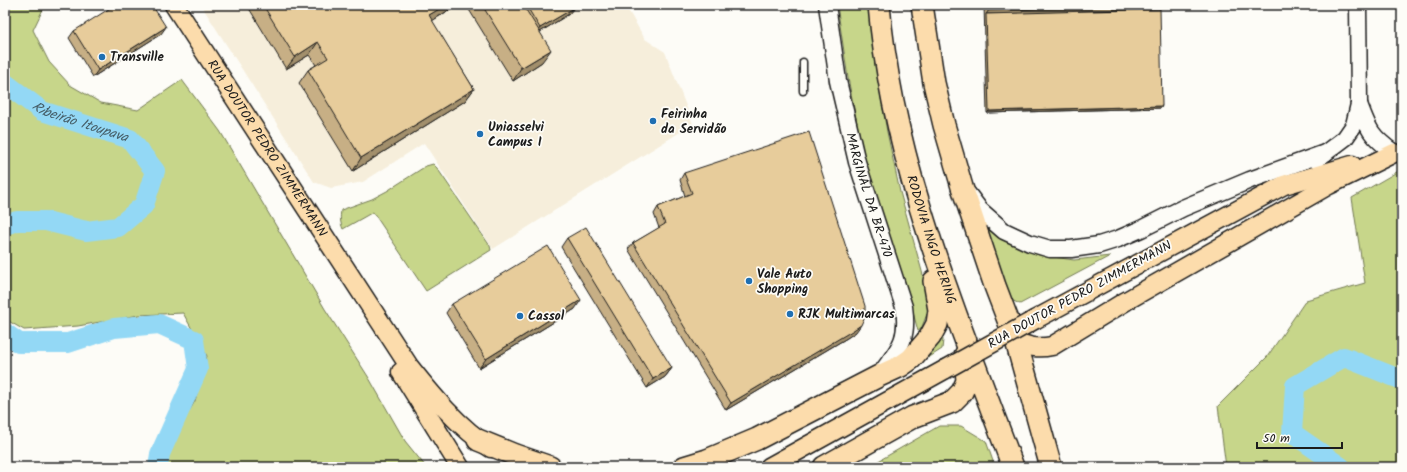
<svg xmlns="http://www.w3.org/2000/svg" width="1407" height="472" viewBox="0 0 1407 472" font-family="Kalam,sans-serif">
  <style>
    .built { fill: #f6eedb }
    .green { fill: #c7d68a; stroke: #727953 }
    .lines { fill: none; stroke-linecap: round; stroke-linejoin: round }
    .river { stroke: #93d8f5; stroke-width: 20 }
    .lane-casing { stroke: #1c1c1c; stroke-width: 9 }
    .secondary-casing { stroke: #1c1c1c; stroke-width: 19 }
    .primary-casing { stroke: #1c1c1c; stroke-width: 21 }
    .highway-casing { stroke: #1c1c1c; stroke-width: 24 }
    .lane { stroke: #fdfcf7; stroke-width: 6 }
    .secondary { stroke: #fdfcf7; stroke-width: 16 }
    .primary { stroke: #fcdcac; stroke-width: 18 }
    .highway { stroke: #fcdcac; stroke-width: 21 }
    .primary-bridge-casing { stroke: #1c1c1c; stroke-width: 21; stroke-linecap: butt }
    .primary-bridge { stroke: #fcdcac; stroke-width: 18 }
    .wall { fill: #c7af85; stroke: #1c1c1c }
    .shaded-wall { fill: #a28f6c; stroke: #1c1c1c }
    .building { fill: #e7cc9b; stroke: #1c1c1c }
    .poi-dot { fill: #1f6fb2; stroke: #fdfcf7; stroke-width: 1.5 }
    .labels { text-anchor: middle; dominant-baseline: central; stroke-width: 3.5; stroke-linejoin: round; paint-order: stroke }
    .poi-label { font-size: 13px; font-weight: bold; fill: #1c1c1c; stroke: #fdfcf7; text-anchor: start }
    .street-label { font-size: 13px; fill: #1c1c1c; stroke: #fdfcf7 }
    .water-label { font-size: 14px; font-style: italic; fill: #465e68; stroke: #fdfcf7 }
  </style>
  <rect width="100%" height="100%" fill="#fdfcf7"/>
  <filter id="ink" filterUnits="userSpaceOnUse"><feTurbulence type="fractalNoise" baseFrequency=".025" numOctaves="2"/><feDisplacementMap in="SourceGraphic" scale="8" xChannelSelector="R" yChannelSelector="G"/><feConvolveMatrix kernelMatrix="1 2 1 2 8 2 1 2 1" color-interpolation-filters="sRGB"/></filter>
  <g filter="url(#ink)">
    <!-- built -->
    <path class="built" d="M201,5H625L645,39L665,52L693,124L493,249L424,143L363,182L331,188L314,182Z"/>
    <!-- green -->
    <path class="green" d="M5,5H45L33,30L49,62L70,85L101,103L138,110L182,80L220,131L325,309L369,378L405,441L426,467H164L168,448L195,401L207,356L183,313L139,315L78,326L24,330L5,319Z
      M837,5H869L875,63L887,132L900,192L931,304L921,329L918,331L907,290L864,159L848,78Z
      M433,164L437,168L490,246L491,250L426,291L373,212L343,229C340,222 340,218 341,210L372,199L387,191L426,166Z
      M1402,169V467H1226L1218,406L1267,357L1306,300L1365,283L1352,198Z
      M979,219L1007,241L1039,255L1074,260L1110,256L1020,304L1009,299Z
      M942,332L943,340L942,349L928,358Z
      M939,426H961L986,441L995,467H868Z"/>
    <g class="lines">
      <!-- river -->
      <g class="river">
        <path id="s1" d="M5,83L42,111L130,139L155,171L144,205L118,227L86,231L46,221H17L5,225"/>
        <path d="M5,333L19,343H68L114,328L159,324L194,340L198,369L160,454L158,467"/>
        <path d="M1341,467L1292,433L1295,386L1344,357L1402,380"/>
      </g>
      <defs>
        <path id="lane" d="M803,91V62"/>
        <g id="secondary">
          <path id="s2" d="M827,5L838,81L857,162L904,307C909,342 898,349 879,376"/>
          <path d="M1359,104C1369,131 1371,136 1394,153"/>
          <path d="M1316,160L1345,138L1354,125L1359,104L1358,5"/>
          <path d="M968,194L980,210L1004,231L1030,243L1050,249H1071L1099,245L1118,239L1141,229L1183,208L1250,180L1325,153"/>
        </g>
        <g id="primary">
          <path id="s3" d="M174,5L409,366C432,395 459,428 491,448"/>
          <path d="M1036,319L1284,185L1352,165"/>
          <path d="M1016,341C1028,347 1038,349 1052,346L1126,301L1329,185L1394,153"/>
          <path d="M401,372L460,467"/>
          <path d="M769,467L946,369"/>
        </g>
        <g id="highway">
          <path id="s4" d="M879,5C892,164 958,318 1013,467"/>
          <path d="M922,5L934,83L944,125L962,187L995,286L1016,341L1051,467"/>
          <path d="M478,440L515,455L550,467"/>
          <path d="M684,467L707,460L757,439L879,376L901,366L911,359L930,337L937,324L939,310L934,281"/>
          <path d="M824,467L913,417L952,402L962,392L967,381L965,355"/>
        </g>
      </defs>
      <!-- lane casing -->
      <use href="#lane" class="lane-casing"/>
      <!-- secondary casing -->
      <use href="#secondary" class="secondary-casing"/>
      <!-- primary casing -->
      <use href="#primary" class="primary-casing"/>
      <!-- highway casing -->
      <use href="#highway" class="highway-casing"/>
      <!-- lane -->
      <use href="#lane" class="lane"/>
      <!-- secondary -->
      <use href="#secondary" class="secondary"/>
      <!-- primary -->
      <use href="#primary" class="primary"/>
      <!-- highway -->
      <use href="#highway" class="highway"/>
      <defs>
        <path id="primary-bridge" d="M946,369L1036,319"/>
      </defs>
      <!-- primary-bridge casing -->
      <use href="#primary-bridge" class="primary-bridge-casing"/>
      <!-- primary-bridge -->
      <use href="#primary-bridge" class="primary-bridge"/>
    </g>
    <!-- wall -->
    <path class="wall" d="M247,5H457L432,21L474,89L465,101L353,171L299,83L308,70L316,65L309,55L286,69Z
      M470,5H572L569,14L540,32L542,62L513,81L468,8Z
      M984,5H1151L1148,10L1161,108L987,113Z
      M124,10L161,34L93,77L69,38L74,31Z
      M684,173L856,332L847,338L726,410L628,249L633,243L659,228L654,214L658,207L685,196L680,180Z
      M567,238L672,368L665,377L647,388L561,247Z
      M452,304L575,309L479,368L446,313Z"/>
    <!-- shaded-wall -->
    <path class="shaded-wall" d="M446,5H457L420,28L429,15Z
      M1151,5L1146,12L986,14L989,10Z
      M574,8L569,14L535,35L540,28Z
      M166,27L161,34L93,77L98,70Z
      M318,42L309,55L286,69L295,57Z
      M551,50L542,62L513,81L521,68Z
      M474,89L465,101L353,171L361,158Z
      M1162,106L1161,108L987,113L989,111Z
      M581,300L575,309L479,368L486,359Z
      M861,325L856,332L847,338L726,410L731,403Z
      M672,368L665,377L647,388L653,379Z"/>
    <!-- building -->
    <path class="building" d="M115,5H121L124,10L132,5H152L166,27L98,70L74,31Z
      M263,5H446L429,15L474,89L361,158L308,70L328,58L318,42L295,57Z
      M482,5H523L551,50L521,68Z
      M526,5H572L574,8L540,28Z
      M989,5H1151L989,10Z
      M1160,9L1162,106L989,111L986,14Z
      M809,132L865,306V316L861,325L852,331L731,403L633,243L665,224L658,207L692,193L684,173Z
      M586,227L672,368L653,379L567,238Z
      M548,246L581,300L486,359L452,304Z"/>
  </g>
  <!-- markers -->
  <g class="poi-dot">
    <circle cx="102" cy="57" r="4"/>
    <circle cx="653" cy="121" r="4"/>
    <circle cx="480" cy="134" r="4"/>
    <circle cx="749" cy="281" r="4"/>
    <circle cx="790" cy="314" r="4"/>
    <circle cx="520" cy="316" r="4"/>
  </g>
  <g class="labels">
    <!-- poi labels -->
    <g class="poi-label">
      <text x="110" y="57">Transville</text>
      <text x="661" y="114">Feirinha<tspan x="661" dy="15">da Servidão</tspan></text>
      <text x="488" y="127">Uniasselvi<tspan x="488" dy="15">Campus I</tspan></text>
      <text x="757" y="274">Vale Auto<tspan x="757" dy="15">Shopping</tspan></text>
      <text x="798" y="314">RJK Multimarcas</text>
      <text x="528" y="316">Cassol</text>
    </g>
    <!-- street labels -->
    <g class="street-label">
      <text stroke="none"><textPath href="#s3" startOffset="171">RUA DOUTOR PEDRO ZIMMERMANN</textPath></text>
      <text stroke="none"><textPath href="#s2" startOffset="195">MARGINAL DA BR-470</textPath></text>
      <text stroke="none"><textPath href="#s4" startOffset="241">RODOVIA INGO HERING</textPath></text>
      <text transform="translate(1080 295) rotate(-29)">RUA DOUTOR PEDRO ZIMMERMANN</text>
    </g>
    <!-- water labels -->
    <g class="water-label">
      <text stroke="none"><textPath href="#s1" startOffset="86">Ribeirão Itoupava</textPath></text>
    </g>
  </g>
  <!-- margin -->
  <rect width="1407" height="472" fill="none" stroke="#fdfcf7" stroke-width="20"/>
  <rect x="10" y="10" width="1387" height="452" fill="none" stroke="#1c1c1c" stroke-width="1.5" filter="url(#ink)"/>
  <!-- scale -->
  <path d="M1257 442v6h85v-6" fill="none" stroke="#1c1c1c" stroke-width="2"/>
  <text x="1263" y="442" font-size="12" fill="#1c1c1c" stroke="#fdfcf7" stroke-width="3" paint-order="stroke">50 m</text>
</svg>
